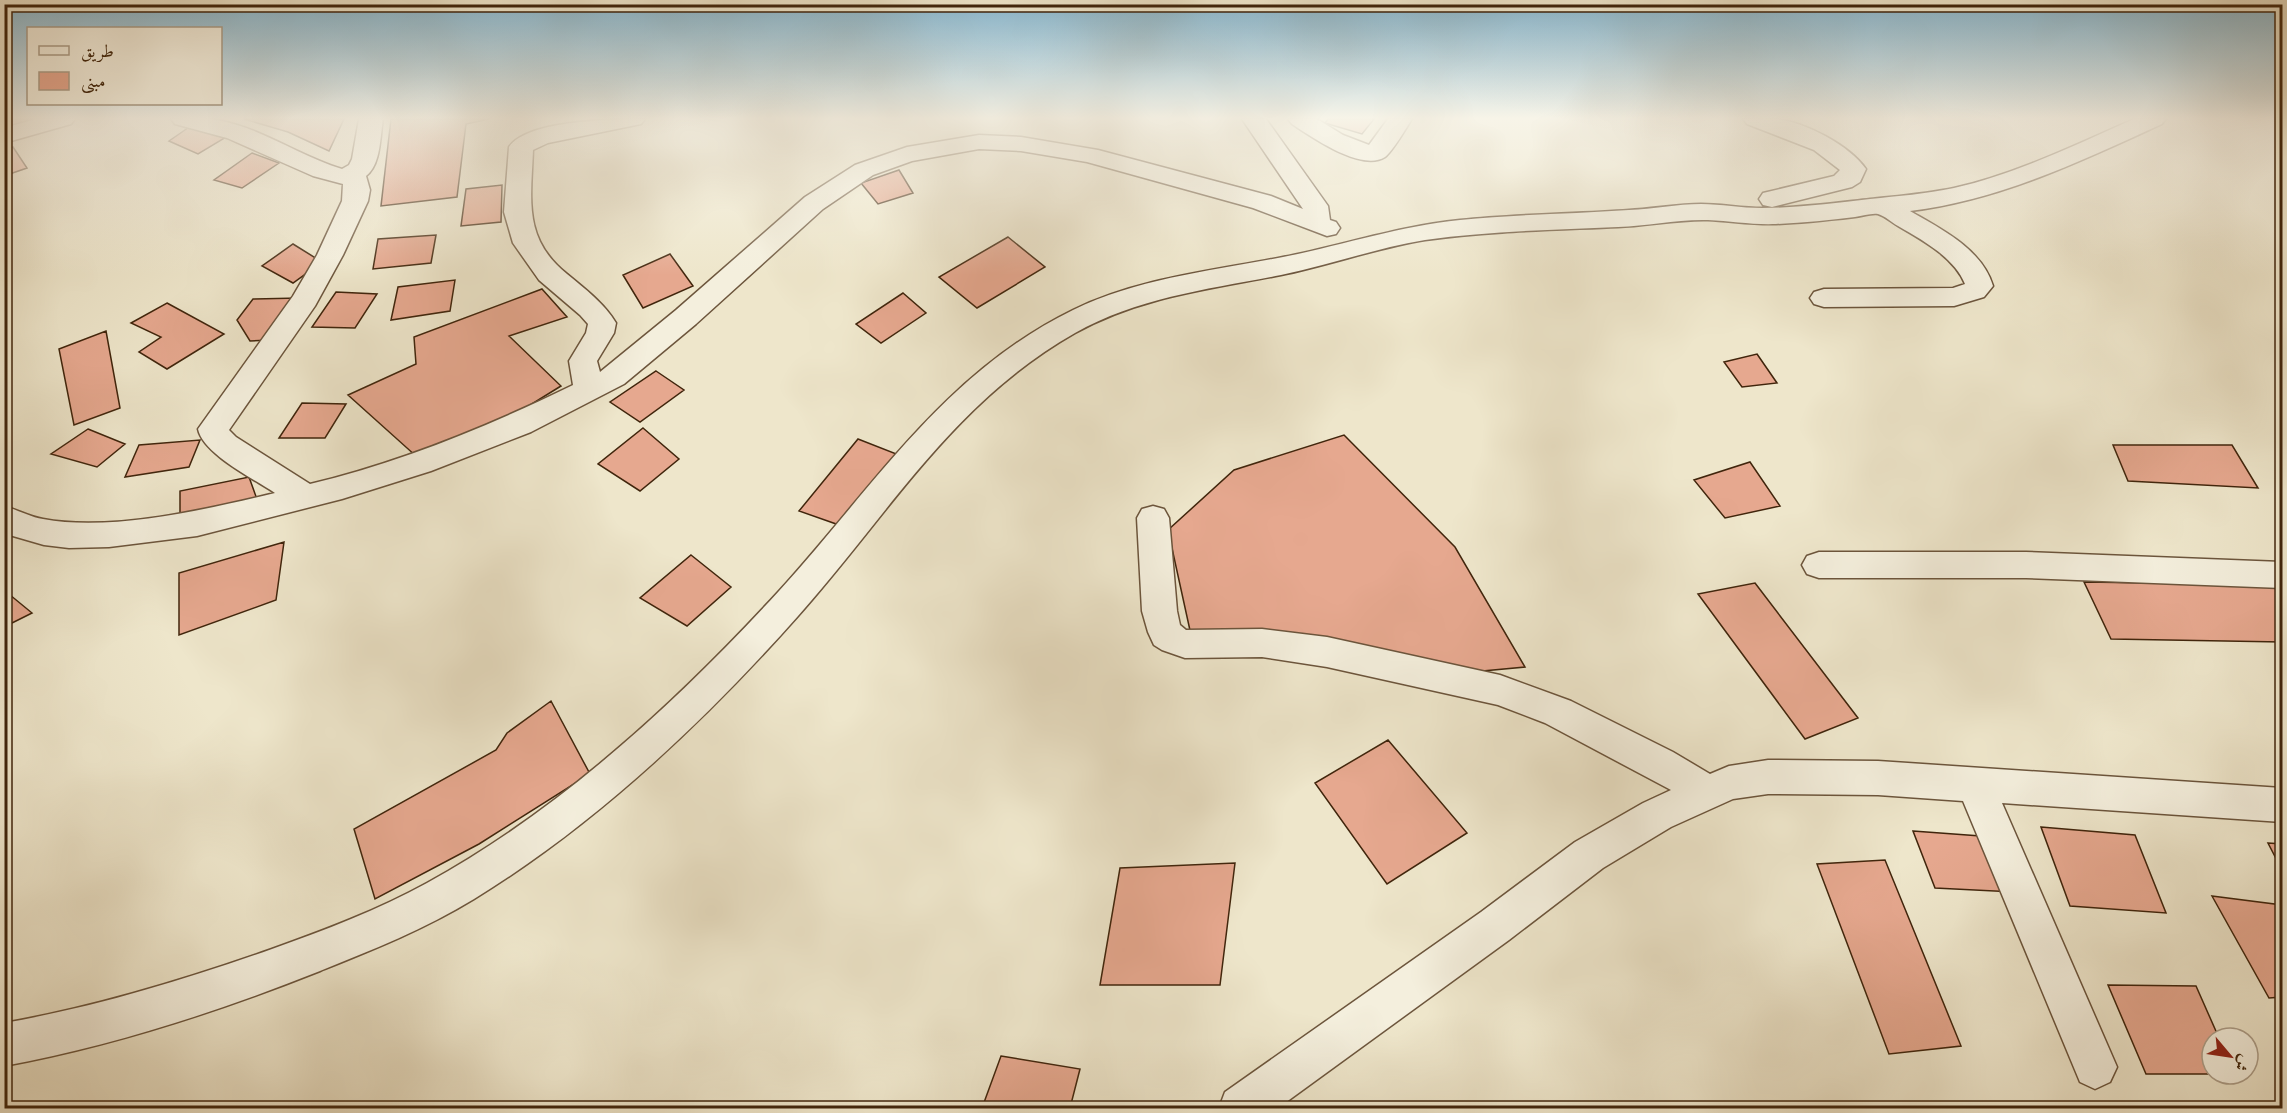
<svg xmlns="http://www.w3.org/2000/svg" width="2287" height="1113" viewBox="0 0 2287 1113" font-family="Cardo,Amiri,serif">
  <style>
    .building { fill: #e6a88f; stroke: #40250c; stroke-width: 1.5 }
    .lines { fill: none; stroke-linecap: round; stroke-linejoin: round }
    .minor-casing { stroke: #6c553c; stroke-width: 3 }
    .minor { fill: #f4efdd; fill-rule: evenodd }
  </style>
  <rect width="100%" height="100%" fill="#eee6cb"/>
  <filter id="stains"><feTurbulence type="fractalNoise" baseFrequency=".00333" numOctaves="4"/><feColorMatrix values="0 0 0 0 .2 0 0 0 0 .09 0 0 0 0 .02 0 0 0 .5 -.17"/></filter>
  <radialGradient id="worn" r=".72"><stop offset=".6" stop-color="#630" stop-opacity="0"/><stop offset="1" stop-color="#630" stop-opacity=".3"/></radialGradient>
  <!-- building -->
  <path class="building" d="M4,119H38L4,132Z
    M244,119H344L329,151L288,132Z
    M391,119H489L466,124L457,197L381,206Z
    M1328,119H1374L1362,134L1325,123Z
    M195,123L228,136L198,154L169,141Z
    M13,147L27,168L4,176V150Z
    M252,153L279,163L242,188L214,180Z
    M899,170L913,193L878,204L861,183Z
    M502,185L501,222L461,226L466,189Z
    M436,235L431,263L373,269L378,239Z
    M1008,237L1045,267L977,308L939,277Z
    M293,244L322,262L293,283L262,266Z
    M670,254L693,286L643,308L623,275Z
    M455,280L450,311L391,320L398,287Z
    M542,289L567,317L509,336L561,386L504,421L417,457L348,395L416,364L414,337Z
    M336,292L377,294L355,328L312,327Z
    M903,293L926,313L881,343L856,324Z
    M299,298L270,340L250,341L237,320L253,299Z
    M167,303L224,334L167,369L139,352L161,337L131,323Z
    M106,331L120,408L74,425L59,349Z
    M1757,354L1777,383L1742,387L1724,362Z
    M656,371L684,390L640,422L610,402Z
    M302,403L346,404L325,438H279Z
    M643,428L679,459L640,491L598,464Z
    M88,429L125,444L97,467L51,454Z
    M1344,435L1455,547L1525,667L1461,673L1191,635L1168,530L1234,470Z
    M858,439L899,455L842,526L799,511Z
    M200,440L189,467L125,477L139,445Z
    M2113,445H2232L2258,488L2128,481Z
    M1750,462L1780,506L1725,518L1694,480Z
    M249,477L259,505L180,522V491Z
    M284,542L276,600L179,635V573Z
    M691,555L731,587L687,626L640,598Z
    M2084,582L2282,585V642L2111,639Z
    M1755,583L1858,718L1805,739L1698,594Z
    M4,590L32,613L4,627Z
    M551,701L590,774L479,844L375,899L354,829L496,750L507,733Z
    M1388,740L1467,833L1387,884L1315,783Z
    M2041,827L2135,835L2166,913L2070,906Z
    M1913,831L1994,837L2014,892L1935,888Z
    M2268,843L2282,844V870Z
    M1885,860L1961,1046L1889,1054L1817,864Z
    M1235,863L1220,985H1100L1120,868Z
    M2212,896L2282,905V997L2269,998Z
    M2108,985L2196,986L2219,1038H2212V1074H2235H2146Z
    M1001,1056L1080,1069L1070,1108H982Z"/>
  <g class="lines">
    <defs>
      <path id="minor" d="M36,119H75L71,124L4,143V128Z
        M171,119C186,119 203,117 217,120C262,128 299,156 342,169L349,165L352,159L359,119H383C380,136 381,165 366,176L370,190L368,201L343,255L315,306L229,430L236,437L310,484C402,462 489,426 573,385L569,361L586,333L588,324L580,315L539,280L513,243L504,212L509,147C527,120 614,119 645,119L641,124L548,143L533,150C531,200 523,239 567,274C585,289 604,303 616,323L614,333L597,361L600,372L676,310L805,197L855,165L907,147L979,135L1021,137L1098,150L1271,196L1303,209L1242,119H1266L1328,206L1330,220L1336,222L1340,228L1336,234L1327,236L1253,208L1087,162L1021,151L979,149L912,161L873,175L823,209L696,324L624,384L531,432L431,471L342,499L197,536L109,547L69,548L44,545L6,534L4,506C18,510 30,517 43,519C111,532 208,509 275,493C254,479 203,454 198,429L293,296L317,255L342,201L343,184L313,176L227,138L175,124Z
        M1288,119H1317L1343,135L1369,145L1388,119H1412C1406,128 1393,151 1385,157C1361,172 1312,137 1292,124Z
        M1743,119C1754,119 1766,118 1776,119C1805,122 1849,145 1866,169L1860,182L1852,187L1772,207L1763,205L1759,199L1763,193L1834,176L1840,170L1814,150L1747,124Z
        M2134,119H2166L2162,124C2081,161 2000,200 1910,211C1941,229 1982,249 1993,286L1984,297L1954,306L1824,307L1814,304L1810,298L1814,292L1824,289L1953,288L1965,284C1954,257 1922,240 1898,226C1891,222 1885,216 1878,214C1871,213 1863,216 1855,217C1829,220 1803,223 1776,224C1753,225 1731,221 1708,220C1678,219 1648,226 1618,227C1553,230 1489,231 1425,240C1376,248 1330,265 1281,275C1210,289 1139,297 1075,333C952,403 889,514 798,616C703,723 596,824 474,899C425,929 372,950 320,971C217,1012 113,1046 4,1066V1023C96,1007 184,980 272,949C325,930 378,910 427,883C560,810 677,702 779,591C873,488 944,373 1073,310C1139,278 1212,271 1283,257C1344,245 1399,226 1460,220C1517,214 1573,214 1629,210C1653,209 1677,204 1701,204C1721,204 1741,208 1762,208C1798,208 1834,203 1870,199C1898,196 1926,194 1954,188C2016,174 2075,145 2134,119Z
        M1153,506L1164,509L1169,518L1177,611L1180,625L1186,630L1262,629L1327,637L1500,675L1571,701L1673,752L1710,774L1729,766L1768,760L1878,761L2282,788V822L2002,803L2117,1067L2110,1082L2095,1089L2080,1082L1963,801L1878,795L1768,794L1733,799L1671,827L1603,868L1509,940L1278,1108H1219L1225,1092L1481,912L1575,842L1643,803L1671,790L1545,723L1498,705L1327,667L1262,657L1185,658L1162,650L1154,645L1148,632L1142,611L1137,518L1142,509Z
        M1819,552H2026L2282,562V588L2026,578H1819L1807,574L1802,565L1807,556Z"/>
    </defs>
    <!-- minor casing -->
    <use href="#minor" class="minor-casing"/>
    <!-- minor -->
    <use href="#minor" class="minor"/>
  </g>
  <!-- sky -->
  <linearGradient id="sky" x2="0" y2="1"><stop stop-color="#89b9d2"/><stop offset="0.43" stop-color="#f7f4e8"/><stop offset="1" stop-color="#f7f4e8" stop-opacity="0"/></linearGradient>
  <rect width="2287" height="275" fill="url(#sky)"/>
  <!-- margin -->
  <rect width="2287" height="1113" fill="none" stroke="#eee6cb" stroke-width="24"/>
  <rect x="6" y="6" width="2275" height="1101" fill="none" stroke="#40250c" stroke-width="3"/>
  <rect x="12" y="12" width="2263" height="1089" fill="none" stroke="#40250c" stroke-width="1.5"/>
  <!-- legend -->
  <rect x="27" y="27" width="195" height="78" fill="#f4efdd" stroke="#ac9e89" stroke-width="1.5"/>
  <rect x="39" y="46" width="30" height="9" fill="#f4efdd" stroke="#ac9e89" stroke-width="1.5"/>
  <text x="81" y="57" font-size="18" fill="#40250c">طريق</text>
  <rect x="39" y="72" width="30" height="18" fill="#e6a88f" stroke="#ac9e89" stroke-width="1.5"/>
  <text x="81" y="87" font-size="18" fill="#40250c">مبنى</text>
  <!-- north arrow -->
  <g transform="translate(2230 1056) rotate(119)"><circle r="28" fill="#f4efdd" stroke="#ac9e89" stroke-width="1.5"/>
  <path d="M0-4.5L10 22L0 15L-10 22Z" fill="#8f2418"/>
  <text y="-9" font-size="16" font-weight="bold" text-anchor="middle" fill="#40250c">ش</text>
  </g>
  <rect width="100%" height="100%" filter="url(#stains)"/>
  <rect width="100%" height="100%" fill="url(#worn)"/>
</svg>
